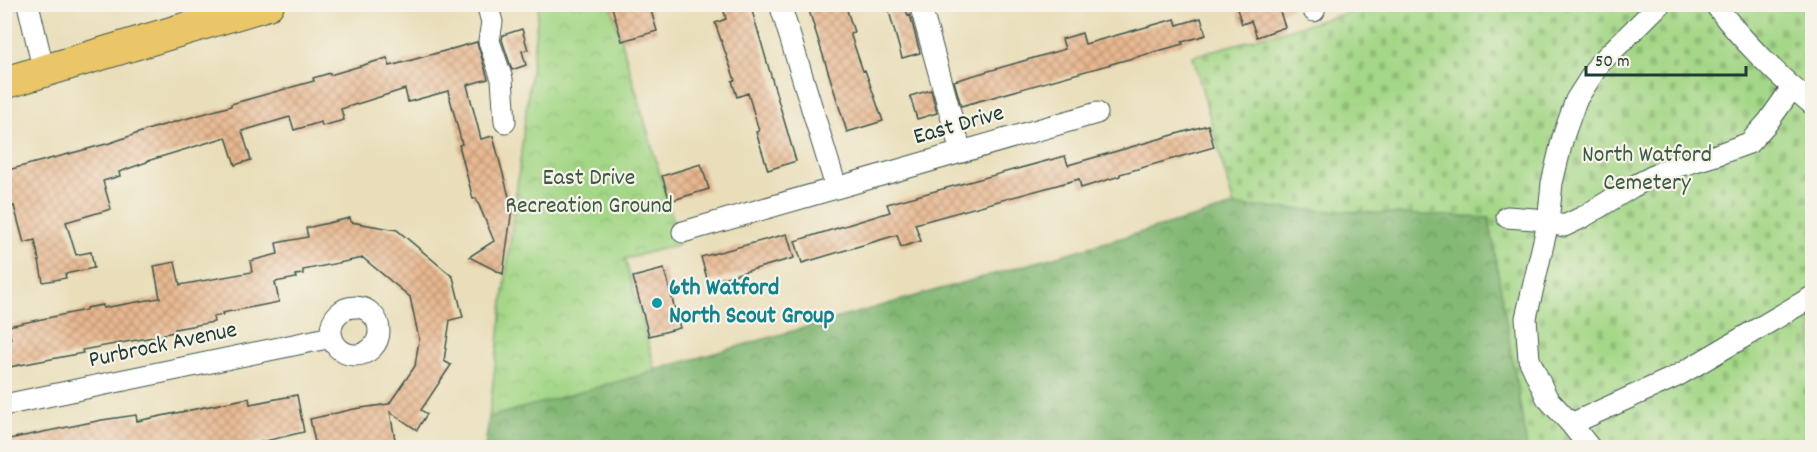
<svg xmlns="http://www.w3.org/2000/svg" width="1817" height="452" viewBox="0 0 1817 452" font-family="Dekko,sans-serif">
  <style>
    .forest { fill: url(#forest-crowns); stroke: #517a54; stroke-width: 1.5 }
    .cemetery { fill: url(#cemetery-stones); stroke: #628a5e; stroke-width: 1.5 }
    .park { fill: url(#park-crowns); stroke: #628a5e; stroke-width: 1.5 }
    .building { fill: url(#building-cross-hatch) }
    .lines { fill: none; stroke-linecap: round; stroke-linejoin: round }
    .minor-casing { stroke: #3d5548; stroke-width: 23 }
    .highway-casing { stroke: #3d5548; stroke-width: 34 }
    .minor { stroke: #fff; stroke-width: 21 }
    .highway { stroke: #ebc669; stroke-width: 32 }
    .culture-dot { fill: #0f9aa8; stroke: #f7f3e8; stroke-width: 2 }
    .labels { text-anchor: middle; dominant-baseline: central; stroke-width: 4.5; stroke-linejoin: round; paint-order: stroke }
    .street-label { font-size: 24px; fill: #1f3d34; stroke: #f7f3e8 }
    .park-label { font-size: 24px; fill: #3a5c45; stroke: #f7f3e8 }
    .culture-label { font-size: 24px; font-weight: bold; fill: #0d838f; stroke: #f7f3e8; text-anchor: start }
  </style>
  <defs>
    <pattern id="forest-crowns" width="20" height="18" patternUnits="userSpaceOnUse" patternTransform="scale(1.5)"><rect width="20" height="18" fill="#83b874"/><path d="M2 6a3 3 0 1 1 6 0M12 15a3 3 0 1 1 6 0" fill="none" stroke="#6b9760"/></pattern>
    <pattern id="cemetery-stones" width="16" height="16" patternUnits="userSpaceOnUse" patternTransform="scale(1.5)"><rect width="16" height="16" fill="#a4d787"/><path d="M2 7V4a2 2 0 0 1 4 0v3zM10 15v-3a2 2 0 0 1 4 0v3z" fill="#8db975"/></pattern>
    <pattern id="park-crowns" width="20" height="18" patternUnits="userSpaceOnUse" patternTransform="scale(1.5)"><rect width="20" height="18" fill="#a4d787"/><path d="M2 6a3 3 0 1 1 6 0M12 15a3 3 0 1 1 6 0" fill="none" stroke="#8db975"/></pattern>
    <pattern id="building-cross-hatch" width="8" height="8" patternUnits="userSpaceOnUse" patternTransform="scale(1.5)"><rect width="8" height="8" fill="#e8b78f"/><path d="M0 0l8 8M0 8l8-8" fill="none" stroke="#bb9676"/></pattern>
  </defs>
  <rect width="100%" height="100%" fill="#f7f3e8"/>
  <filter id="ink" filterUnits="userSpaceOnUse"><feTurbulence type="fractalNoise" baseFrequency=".0167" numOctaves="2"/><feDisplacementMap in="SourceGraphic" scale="12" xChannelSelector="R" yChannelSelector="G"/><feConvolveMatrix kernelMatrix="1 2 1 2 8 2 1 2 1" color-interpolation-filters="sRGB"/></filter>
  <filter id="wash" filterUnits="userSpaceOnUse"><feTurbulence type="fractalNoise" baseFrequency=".008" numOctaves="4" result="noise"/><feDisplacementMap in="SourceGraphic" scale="24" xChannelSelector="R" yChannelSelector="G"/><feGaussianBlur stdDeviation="1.35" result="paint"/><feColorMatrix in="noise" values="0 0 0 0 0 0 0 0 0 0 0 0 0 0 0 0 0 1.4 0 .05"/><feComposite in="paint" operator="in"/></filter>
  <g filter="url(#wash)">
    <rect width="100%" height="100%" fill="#e9deb9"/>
    <!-- forest -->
    <path class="forest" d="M1234,206L1489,218L1527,447L485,448L489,417Z"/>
    <!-- cemetery -->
    <path class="cemetery" d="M1376,5H1812V447H1527L1489,218L1234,206L1193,56Z"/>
    <!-- park -->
    <path class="park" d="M539,4L611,5L680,244L625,259L656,371L489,417Z"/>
    <g id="blocks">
      <!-- building -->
      <path class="building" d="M611,4H649L657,31L622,41Z
        M722,4H750L796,161L768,170L756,132L759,131L748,93L737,97L732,81L735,80L715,23L726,19Z
        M807,4H845L854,32L850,33L863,71L865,70L883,121L847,132Z
        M887,4H904L908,16L910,15L920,53L902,58Z
        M1239,4H1291V8L1280,12L1285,27L1257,37L1251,21L1242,24L1237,9L1240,8Z
        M1201,18L1206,35L1182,42L1183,44L961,106L954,81L1065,49L1062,39L1082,33L1085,44L1175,19L1177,25Z
        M522,29L528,50L522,51L526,65L512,70L502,40L503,35Z
        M477,42L488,79L467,85L481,139L493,136L512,208L503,274L469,257L494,241L476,198L473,199L459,145L462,144L448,91L408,102L405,89L341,109L344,120L322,126L321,122L294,130L290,117L242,131L251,160L235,165L226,137L147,161V162L119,172L120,176L103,181L111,209L66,222L76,255L91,252L94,268L65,274L66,278L43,282L35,240L24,243L14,206L4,209V171L110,143L150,129L231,106V104L314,81L313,78L330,73V75L387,58L390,66Z
        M931,90L937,113L917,119L910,96Z
        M1208,125L1214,147L1120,174V176L1081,188L1079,179L915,224L921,241L901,247L897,235L802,263L795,241L890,212L887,204L1065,156L1068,165Z
        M701,164L709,189L670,201L662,176Z
        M350,218L351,222L397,230L453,277L463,317L450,320L444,361L451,365L421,410L427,414L417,430L390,412L396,445L382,447H316L310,419L354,409L389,404L415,366L419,339L410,297L363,258L303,270V274L295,275L296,278L275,282L279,302L222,313L223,315L213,317L214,322L175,329V332L164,334V335L82,350L83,353L4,368V340L11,339L8,326L86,310V308L103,305V308L160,298L154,266L175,262L180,285L252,272L250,261L278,254L276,243L308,237L306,228Z
        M787,234L794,258L708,282L701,257Z
        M664,269L680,328L649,336L633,277Z
        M297,395L304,432L239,447H232L231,444L203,447L202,442L175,447H4V440L102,420L136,415L137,421L249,398L250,404Z"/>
    </g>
  </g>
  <g filter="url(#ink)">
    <use href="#blocks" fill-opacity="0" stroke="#3d5548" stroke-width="1.5"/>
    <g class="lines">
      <defs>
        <path id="minor" d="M28,4L44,72
          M487,4L492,22L489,41L502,79L505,122
          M780,4L836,187
          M920,4L961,152
          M1312,4L1314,11
          M1715,4C1740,39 1779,77 1812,104
          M1507,217L1535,219L1564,226L1583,217L1632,187L1665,170L1716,155L1749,143L1768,122L1792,88
          M683,232L1097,113
          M331 331a24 24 0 1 1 48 0a24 24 0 1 1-48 0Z
          M4,405L332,337
          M1571,424L1547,398L1529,359L1526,318L1548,223L1552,183L1563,137L1576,100L1599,64L1660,4
          M1590,448L1571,424L1677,376L1812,297"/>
        <path id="highway" d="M4,83L268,4"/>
      </defs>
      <!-- minor casing -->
      <use href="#minor" class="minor-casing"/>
      <!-- highway casing -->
      <use href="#highway" class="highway-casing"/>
      <!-- minor -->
      <use href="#minor" class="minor"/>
      <!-- highway -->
      <use href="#highway" class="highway"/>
    </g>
  </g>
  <!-- markers -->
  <circle class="culture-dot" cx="657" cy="303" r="6"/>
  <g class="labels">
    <!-- street labels -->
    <g class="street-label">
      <text transform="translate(959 126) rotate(-16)">East Drive</text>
      <text transform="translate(163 346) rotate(-12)">Purbrock Avenue</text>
    </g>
    <!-- park labels -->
    <g class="park-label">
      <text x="1647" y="156">North Watford<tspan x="1647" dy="28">Cemetery</tspan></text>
      <text x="589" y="179">East Drive<tspan x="589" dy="28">Recreation Ground</tspan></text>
    </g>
    <!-- culture labels -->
    <g class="culture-label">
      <text x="669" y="289">6th Watford<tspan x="669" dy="28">North Scout Group</tspan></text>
    </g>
  </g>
  <!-- margin -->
  <rect width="1817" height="452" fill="none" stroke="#f7f3e8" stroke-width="24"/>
  <!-- scale -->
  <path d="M1586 66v9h160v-9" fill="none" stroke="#1f3d34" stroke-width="3"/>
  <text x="1595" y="66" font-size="18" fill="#1f3d34" stroke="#f7f3e8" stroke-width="4.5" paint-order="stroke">50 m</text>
</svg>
